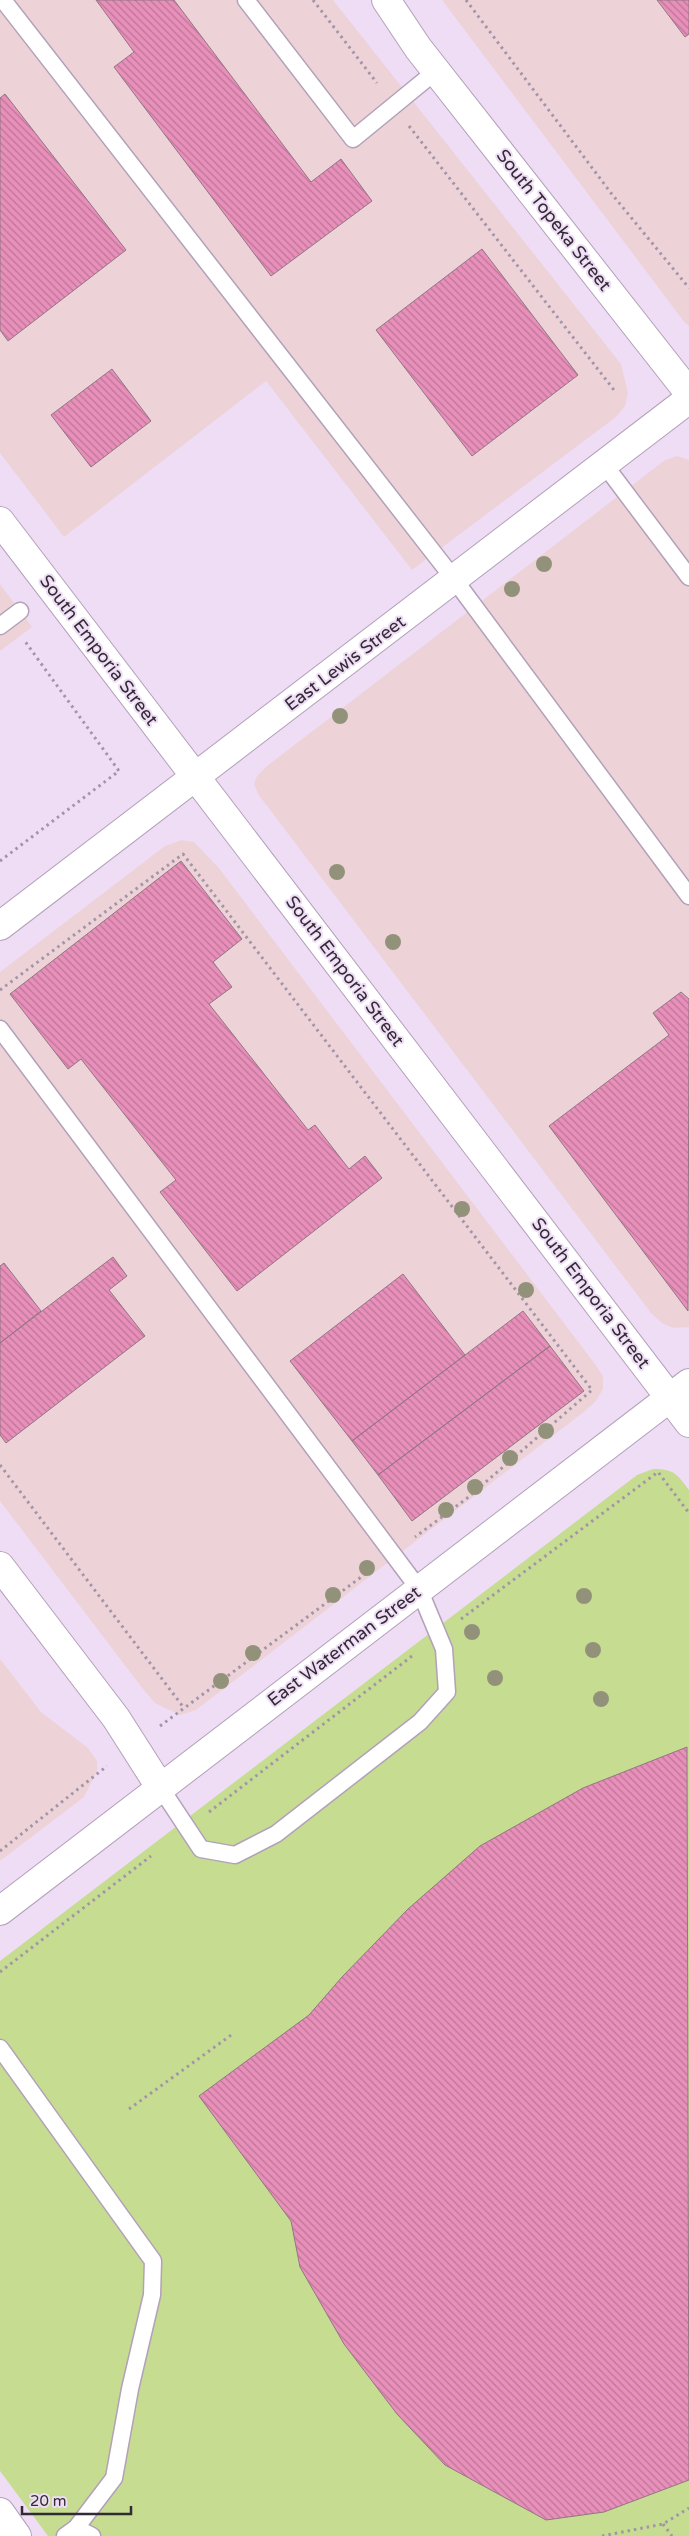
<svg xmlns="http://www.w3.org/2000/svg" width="689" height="2536" viewBox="0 0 689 2536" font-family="'Varela Round',sans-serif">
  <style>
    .commercial { fill: #edd3d8 }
    .grass { fill: #c6dc91 }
    .building { fill: url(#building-back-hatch); stroke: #927682 }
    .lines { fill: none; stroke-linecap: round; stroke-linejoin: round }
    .lane-casing { stroke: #b2a1b8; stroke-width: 19 }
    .street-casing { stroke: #b2a1b8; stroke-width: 30 }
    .secondary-casing { stroke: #b2a1b8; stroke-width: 30 }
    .path { stroke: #a395a8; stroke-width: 3; stroke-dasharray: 2.5 4; stroke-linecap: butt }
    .lane { stroke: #fff; stroke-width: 16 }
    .street { stroke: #fff; stroke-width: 28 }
    .secondary { stroke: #fff; stroke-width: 28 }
    .tree { fill: #92927a }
    .labels { text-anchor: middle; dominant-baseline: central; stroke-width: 4; stroke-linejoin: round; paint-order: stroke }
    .street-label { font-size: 18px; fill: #322b34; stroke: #efddf6 }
  </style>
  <defs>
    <pattern id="building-back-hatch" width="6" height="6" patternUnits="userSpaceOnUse" patternTransform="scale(1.25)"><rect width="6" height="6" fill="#e88fba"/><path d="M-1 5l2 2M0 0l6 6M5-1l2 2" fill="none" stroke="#bd7598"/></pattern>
  </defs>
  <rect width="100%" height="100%" fill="#efddf6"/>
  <!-- commercial -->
  <path class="commercial" d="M0,0H333L621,364L628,393L625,406L616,417L412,570L266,381L64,537L0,453Z
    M442,0H689V326L685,323Z
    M677,456L689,460V1327L673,1328L662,1323L651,1313L258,794L254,784L257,776L267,766L665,460Z
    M0,584L32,627L0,651Z
    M182,840L194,842L218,867L595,1364L603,1376V1389L596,1401L585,1411L196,1710L180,1715L155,1703L143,1689L0,1501V972L165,846Z
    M0,1659L41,1712L88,1748L97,1761V1771L84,1797L0,1861Z"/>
  <!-- grass -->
  <path class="grass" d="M653,1469C674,1469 677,1474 689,1490V2536H48L0,2471V1961L637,1475Z"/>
  <!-- building -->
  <path class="building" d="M96,0H174L311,182L341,159L372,201L271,276L114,67L134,52Z
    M657,0H689V34L685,37Z
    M5,94L126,250L8,341L0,330V98Z
    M482,249L578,375L472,456L376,330Z
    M112,369L151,421L91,467L51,415Z
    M181,861L242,939L213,962L232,987L209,1004L308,1130L315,1125L349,1169L365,1156L382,1178L237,1291L160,1192L176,1180L81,1059L68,1069L10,994Z
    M681,992L689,999L688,1311L549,1126L669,1035L653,1013Z
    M113,1257L127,1276L109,1290L145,1336L6,1443L0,1435V1343Z
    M4,1263L41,1311L0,1343V1266Z
    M403,1274L465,1355L352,1441L290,1361Z
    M523,1311L550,1346L378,1475L352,1441Z
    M550,1346L584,1391L412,1521L378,1475Z
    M687,1747L689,2480L604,2512L546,2520L445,2465L397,2414L344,2344L300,2267L291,2221L199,2096L309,2015L342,1977L408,1909L480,1846L583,1788Z"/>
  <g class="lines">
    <defs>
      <path id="lane" d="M3,0L454,579L689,896
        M246,0L353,139L436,71
        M604,464L689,577
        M0,626L20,611
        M0,1029L419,1589L444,1649L447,1692L420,1722L276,1834L235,1855L201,1849L160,1787
        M0,2048L153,2261L152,2295L130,2389L114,2478L76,2528L65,2536
        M76,2528L92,2536"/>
      <path id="street" d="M0,926L689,399
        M0,1566L116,1718L160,1787
        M0,2512L17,2536"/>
      <path id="secondary" d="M386,0L418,48L689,393
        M0,521L689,1423
        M0,1911L689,1383"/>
    </defs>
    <!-- lane casing -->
    <use href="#lane" class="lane-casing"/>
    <!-- street casing -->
    <use href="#street" class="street-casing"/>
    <!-- secondary casing -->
    <use href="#secondary" class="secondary-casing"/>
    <!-- path -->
    <path class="path" d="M313,0L377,83
      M466,0L611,193L689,288
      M409,126L614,390
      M0,861L119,771L24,640
      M0,990L183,854L592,1390L466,1499L415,1537
      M0,1465L184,1708
      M461,1619L658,1472L689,1513
      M160,1726L372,1569
      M209,1812L412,1656
      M0,1851L107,1766
      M0,1972L151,1856
      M129,2109L234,2033
      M663,2524L672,2536
      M602,2536L663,2524L689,2508"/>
    <!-- lane -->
    <use href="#lane" class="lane"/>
    <!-- street -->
    <use href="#street" class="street"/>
    <!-- secondary -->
    <use href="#secondary" class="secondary"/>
  </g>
  <!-- trees -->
  <g class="tree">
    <circle cx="544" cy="564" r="8"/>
    <circle cx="512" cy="589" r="8"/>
    <circle cx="340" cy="716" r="8"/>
    <circle cx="337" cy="872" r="8"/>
    <circle cx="393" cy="942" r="8"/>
    <circle cx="462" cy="1209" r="8"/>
    <circle cx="526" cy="1290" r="8"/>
    <circle cx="546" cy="1431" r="8"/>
    <circle cx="510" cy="1458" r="8"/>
    <circle cx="475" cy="1487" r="8"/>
    <circle cx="446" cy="1510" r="8"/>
    <circle cx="367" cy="1568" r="8"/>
    <circle cx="333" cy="1595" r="8"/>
    <circle cx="584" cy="1596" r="8"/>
    <circle cx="472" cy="1632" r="8"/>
    <circle cx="593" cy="1650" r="8"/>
    <circle cx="253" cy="1653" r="8"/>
    <circle cx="495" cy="1678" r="8"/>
    <circle cx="221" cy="1681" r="8"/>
    <circle cx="601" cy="1699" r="8"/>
  </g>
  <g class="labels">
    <!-- street labels -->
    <g class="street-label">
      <text transform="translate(554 220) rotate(52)">South Topeka Street</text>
      <text transform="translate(99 650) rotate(53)">South Emporia Street</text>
      <text transform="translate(345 663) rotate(-37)">East Lewis Street</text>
      <text transform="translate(345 971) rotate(53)">South Emporia Street</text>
      <text transform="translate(591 1293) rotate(53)">South Emporia Street</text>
      <text transform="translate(344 1646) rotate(-37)">East Waterman Street</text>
    </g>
  </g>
  <!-- scale -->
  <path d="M22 2506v8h109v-8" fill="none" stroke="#322b34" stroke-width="2.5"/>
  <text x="30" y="2506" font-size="15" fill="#322b34" stroke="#efddf6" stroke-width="4" paint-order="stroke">20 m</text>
</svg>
